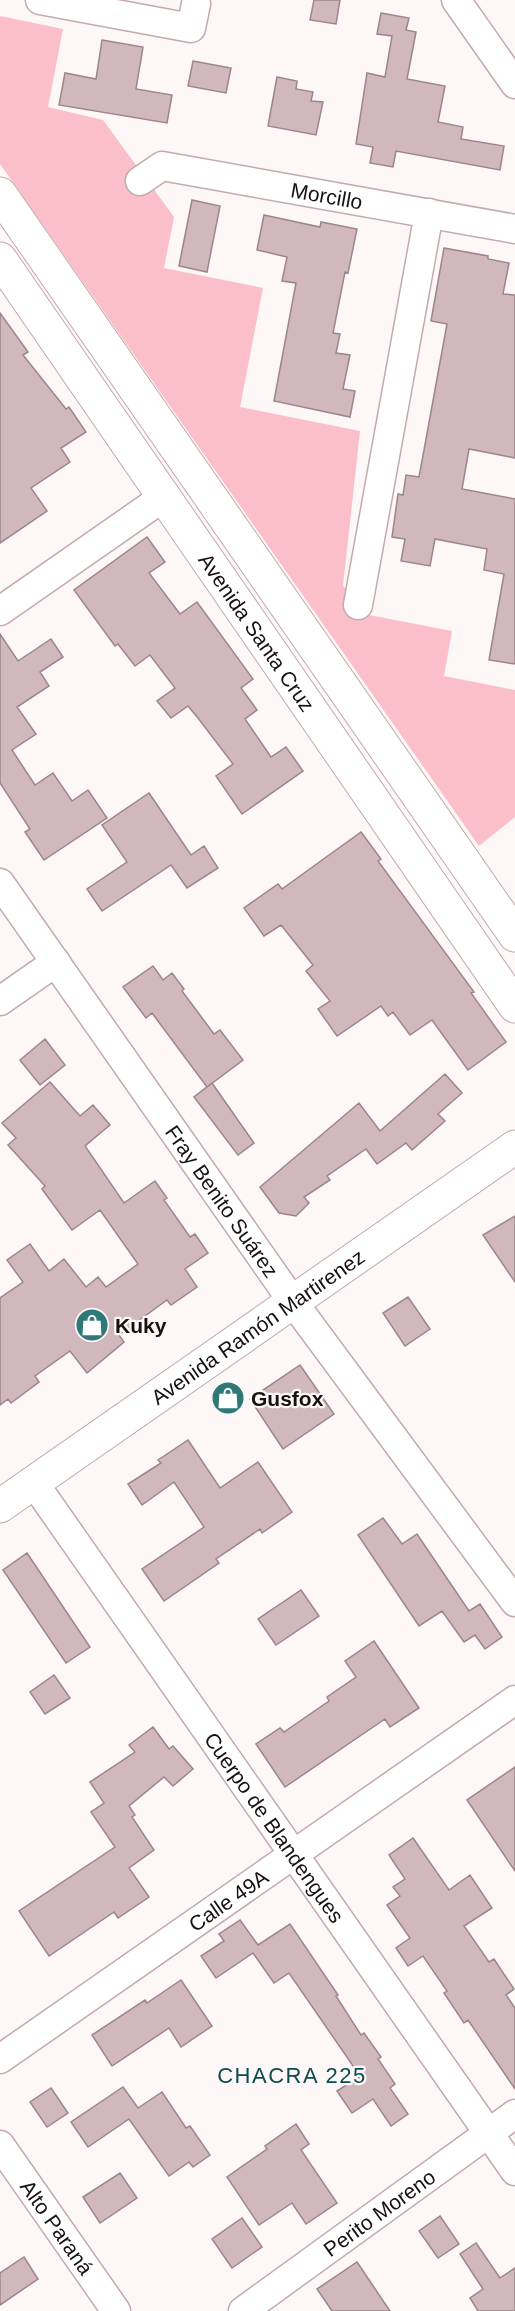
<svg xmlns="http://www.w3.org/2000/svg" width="515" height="2311" viewBox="0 0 515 2311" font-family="Helvetica,sans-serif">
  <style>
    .green { fill: #fbbfc9 }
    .building { fill: #d1b8bc; stroke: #9d8589; stroke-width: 1.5 }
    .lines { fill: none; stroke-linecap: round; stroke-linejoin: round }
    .minor-casing { stroke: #c3aaae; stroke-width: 31 }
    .major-casing { stroke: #c3aaae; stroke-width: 35 }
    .minor { stroke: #fff; stroke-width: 28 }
    .major { stroke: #fff; stroke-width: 33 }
    .labels { text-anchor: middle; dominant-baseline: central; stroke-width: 4.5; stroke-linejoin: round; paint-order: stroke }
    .street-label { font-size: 21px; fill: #181011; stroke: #fdf7f8 }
    .poi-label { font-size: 21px; font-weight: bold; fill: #181011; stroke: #fdf7f8; text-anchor: start }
    .neighbourhood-label { font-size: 22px; letter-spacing: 1.5px; fill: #0c4c4c; stroke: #fdf7f8 }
  </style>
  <rect width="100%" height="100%" fill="#fdf7f8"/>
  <!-- green -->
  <path class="green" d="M0,16L63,29L48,107L103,120L174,217L164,268L263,288L240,407L360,431L343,586L369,615L452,631L444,676L515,690V817L479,846L0,164Z"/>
  <!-- building -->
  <path class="building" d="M314,0H340L336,24L310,20Z
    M381,13L409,18L406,30L416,32L407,79L445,86L438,122L463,127L461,139L504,146L500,170L396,151L393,167L370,163L373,147L356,144L367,73L385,77L392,36L377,34Z
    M102,40L143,47L136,89L172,95L167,123L59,105L65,73L96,79Z
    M193,61L231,68L226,93L188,86Z
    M277,77L297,81L296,89L313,92L311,101L323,102L316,135L268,126Z
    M192,200L220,206L207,272L179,266Z
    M264,215L320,227L321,222L357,229L348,273L345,272L333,333L340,334L336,353L350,355L343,389L355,391L350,417L274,401L296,283L282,281L287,257L257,250Z
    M444,248L488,256V259L509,263L503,294L515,295V458L469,449L462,489L515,499V664L489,660L504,574L484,570L487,549L435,539L430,566L401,561L405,539L392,537L398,494L403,495L406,475L419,477L422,461L447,324L431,321Z
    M0,313L28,352L23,355L66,409L69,407L86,432L61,448L70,462L31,488L47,511L0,543Z
    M147,537L165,562L149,573L180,614L197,602L253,679L241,688L257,710L245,719L271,757L286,747L303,771L242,814L216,776L233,764L198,718L188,706L171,718L157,701L175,688L150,655L135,666L118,644L115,646L74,590Z
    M0,634L18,661L51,639L63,657L40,672L49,686L17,707L36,734L12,750L35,785L53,773L72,801L88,790L107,818L44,860L25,832L30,829L0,783Z
    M149,793L191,855L204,846L218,868L187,888L171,865L102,911L87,889L127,862L102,825Z
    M361,832L381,859L378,861L474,992L471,993L506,1042L468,1070L432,1020L410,1035L393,1012L388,1016L381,1006L337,1036L318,1009L330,1001L306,971L313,965L281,925L264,936L244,908L278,884L282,889Z
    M153,966L163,980L172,973L184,989L182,991L214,1034L220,1030L243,1060L207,1087L152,1013L146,1018L123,987Z
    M45,1039L65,1065L40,1085L20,1060Z
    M445,1074L462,1093L438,1114L445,1121L412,1150L406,1143L377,1164L366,1149L327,1176L330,1180L304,1197L309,1203L296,1216L279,1213L260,1187L359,1103L380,1131Z
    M50,1082L80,1116L93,1105L110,1125L85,1146L124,1203L155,1181L167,1198L164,1200L190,1237L195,1234L208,1253L185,1269L197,1287L171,1305L167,1300L119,1335L124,1342L87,1373L70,1351L35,1376L39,1382L11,1403L8,1399L0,1405V1298L23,1282L7,1260L30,1244L49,1271L64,1259L86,1287L98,1277L106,1287L138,1264L100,1210L72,1230L42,1189L45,1186L8,1145L16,1138L2,1123Z
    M212,1083L254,1143L238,1155L194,1097Z
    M515,1216V1282L483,1235Z
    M408,1297L430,1329L405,1346L383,1313Z
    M300,1365L334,1414L283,1449L250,1399Z
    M188,1440L220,1488L258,1462L292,1512L262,1533L260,1529L216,1559L219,1563L164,1601L142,1569L204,1527L174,1482L142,1505L128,1484L161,1463L158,1460Z
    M383,1518L402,1544L417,1534L469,1611L480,1604L502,1637L485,1649L475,1635L464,1642L442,1611L419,1626L358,1535Z
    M27,1553L90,1647L66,1663L3,1570Z
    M301,1590L319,1616L276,1645L258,1619Z
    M374,1641L419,1708L390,1727L385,1719L285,1787L256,1744L280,1728L284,1732L329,1701L327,1697L356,1677L345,1661Z
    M54,1675L70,1698L45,1714L30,1692Z
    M153,1727L169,1749L173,1746L193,1769L173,1786L164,1777L129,1806L135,1815L132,1817L154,1850L129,1868L149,1897L118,1918L114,1912L49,1956L19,1911L115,1847L91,1812L104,1803L90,1782L135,1752L129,1745Z
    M515,1767V1871L467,1800Z
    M413,1838L449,1890L470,1875L492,1908L464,1926L489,1962L494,1959L514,1989L506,1995L515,2008V2089L468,2020L464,2023L444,1993L447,1991L423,1956L408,1966L396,1948L410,1938L387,1905L400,1896L393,1887L405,1879L389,1855Z
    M240,1920L258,1945L290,1924L338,1995L336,1996L361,2035L364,2033L381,2057L378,2059L395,2084L390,2088L408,2114L391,2126L373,2099L352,2113L337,2091L360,2076L289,1973L274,1983L253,1953L216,1978L201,1956L224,1941L219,1934Z
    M181,1980L212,2026L181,2047L169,2028L112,2066L92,2035L145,2000L147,2003Z
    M123,2087L138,2108L162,2092L186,2128L190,2126L210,2155L193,2167L189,2162L169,2176L129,2119L88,2147L71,2122Z
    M51,2088L68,2113L47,2127L30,2102Z
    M296,2124L309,2144L301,2150L337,2203L306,2224L292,2203L259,2225L227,2177L267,2149L265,2146Z
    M120,2173L137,2198L100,2223L83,2197Z
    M440,2216L459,2244L438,2258L419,2231Z
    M242,2218L262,2247L232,2268L212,2239Z
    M476,2243L500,2278L515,2268V2311H478L470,2298L483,2289L460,2254Z
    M24,2257L38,2279L0,2305V2273Z
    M357,2262L390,2311H332L317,2289Z"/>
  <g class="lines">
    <defs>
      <g id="minor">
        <path d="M40,0L191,28L196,4"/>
        <path d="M456,0L515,84"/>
        <path id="s1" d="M140,181L162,166L515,229"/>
        <path d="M358,605L429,213"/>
        <path d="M0,611L165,496"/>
        <path id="s2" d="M0,883L293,1302L515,1602"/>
        <path d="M0,1001L56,962"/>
        <path id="s3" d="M34,1483L515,2171"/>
        <path id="s4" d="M0,2059L515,1700"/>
        <path id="s5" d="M0,2145L116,2311"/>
        <path id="s6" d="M243,2311L515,2114"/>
      </g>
      <g id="major">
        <path d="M0,194L515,935"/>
        <path id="s7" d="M0,259L515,1006"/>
        <path id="s8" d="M0,1506L515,1147"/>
      </g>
    </defs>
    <!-- minor casing -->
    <use href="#minor" class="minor-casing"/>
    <!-- major casing -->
    <use href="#major" class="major-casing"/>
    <!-- minor -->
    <use href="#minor" class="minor"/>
    <!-- major -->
    <use href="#major" class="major"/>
  </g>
  <!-- icons -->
  <defs>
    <symbol id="shop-disc" viewBox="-11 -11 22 22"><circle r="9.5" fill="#2e7877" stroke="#fdf7f8"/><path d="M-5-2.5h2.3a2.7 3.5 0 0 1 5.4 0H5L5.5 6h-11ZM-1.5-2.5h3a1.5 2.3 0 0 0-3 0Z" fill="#fff"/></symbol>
  </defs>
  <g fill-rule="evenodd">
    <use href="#shop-disc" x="73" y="1306" width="38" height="38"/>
    <use href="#shop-disc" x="209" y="1379" width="38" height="38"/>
  </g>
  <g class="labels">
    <!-- street labels -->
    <g class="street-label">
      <text stroke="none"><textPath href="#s1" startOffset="194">Morcillo</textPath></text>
      <text stroke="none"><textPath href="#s7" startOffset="453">Avenida Santa Cruz</textPath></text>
      <text stroke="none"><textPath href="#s2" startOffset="388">Fray Benito Suárez</textPath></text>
      <text stroke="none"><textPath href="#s8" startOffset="314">Avenida Ramón Martirenez</textPath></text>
      <text stroke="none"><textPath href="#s3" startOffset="420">Cuerpo de Blandengues</textPath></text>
      <text stroke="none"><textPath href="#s4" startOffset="278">Calle 49A</textPath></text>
      <text stroke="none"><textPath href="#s6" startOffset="168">Perito Moreno</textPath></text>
      <text stroke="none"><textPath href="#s5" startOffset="100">Alto Paraná</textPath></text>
    </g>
    <!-- poi labels -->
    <g class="poi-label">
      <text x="115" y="1325">Kuky</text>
      <text x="251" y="1398">Gusfox</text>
    </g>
    <!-- neighbourhood labels -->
    <g class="neighbourhood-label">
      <text x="292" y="2075">CHACRA 225</text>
    </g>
  </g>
</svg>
